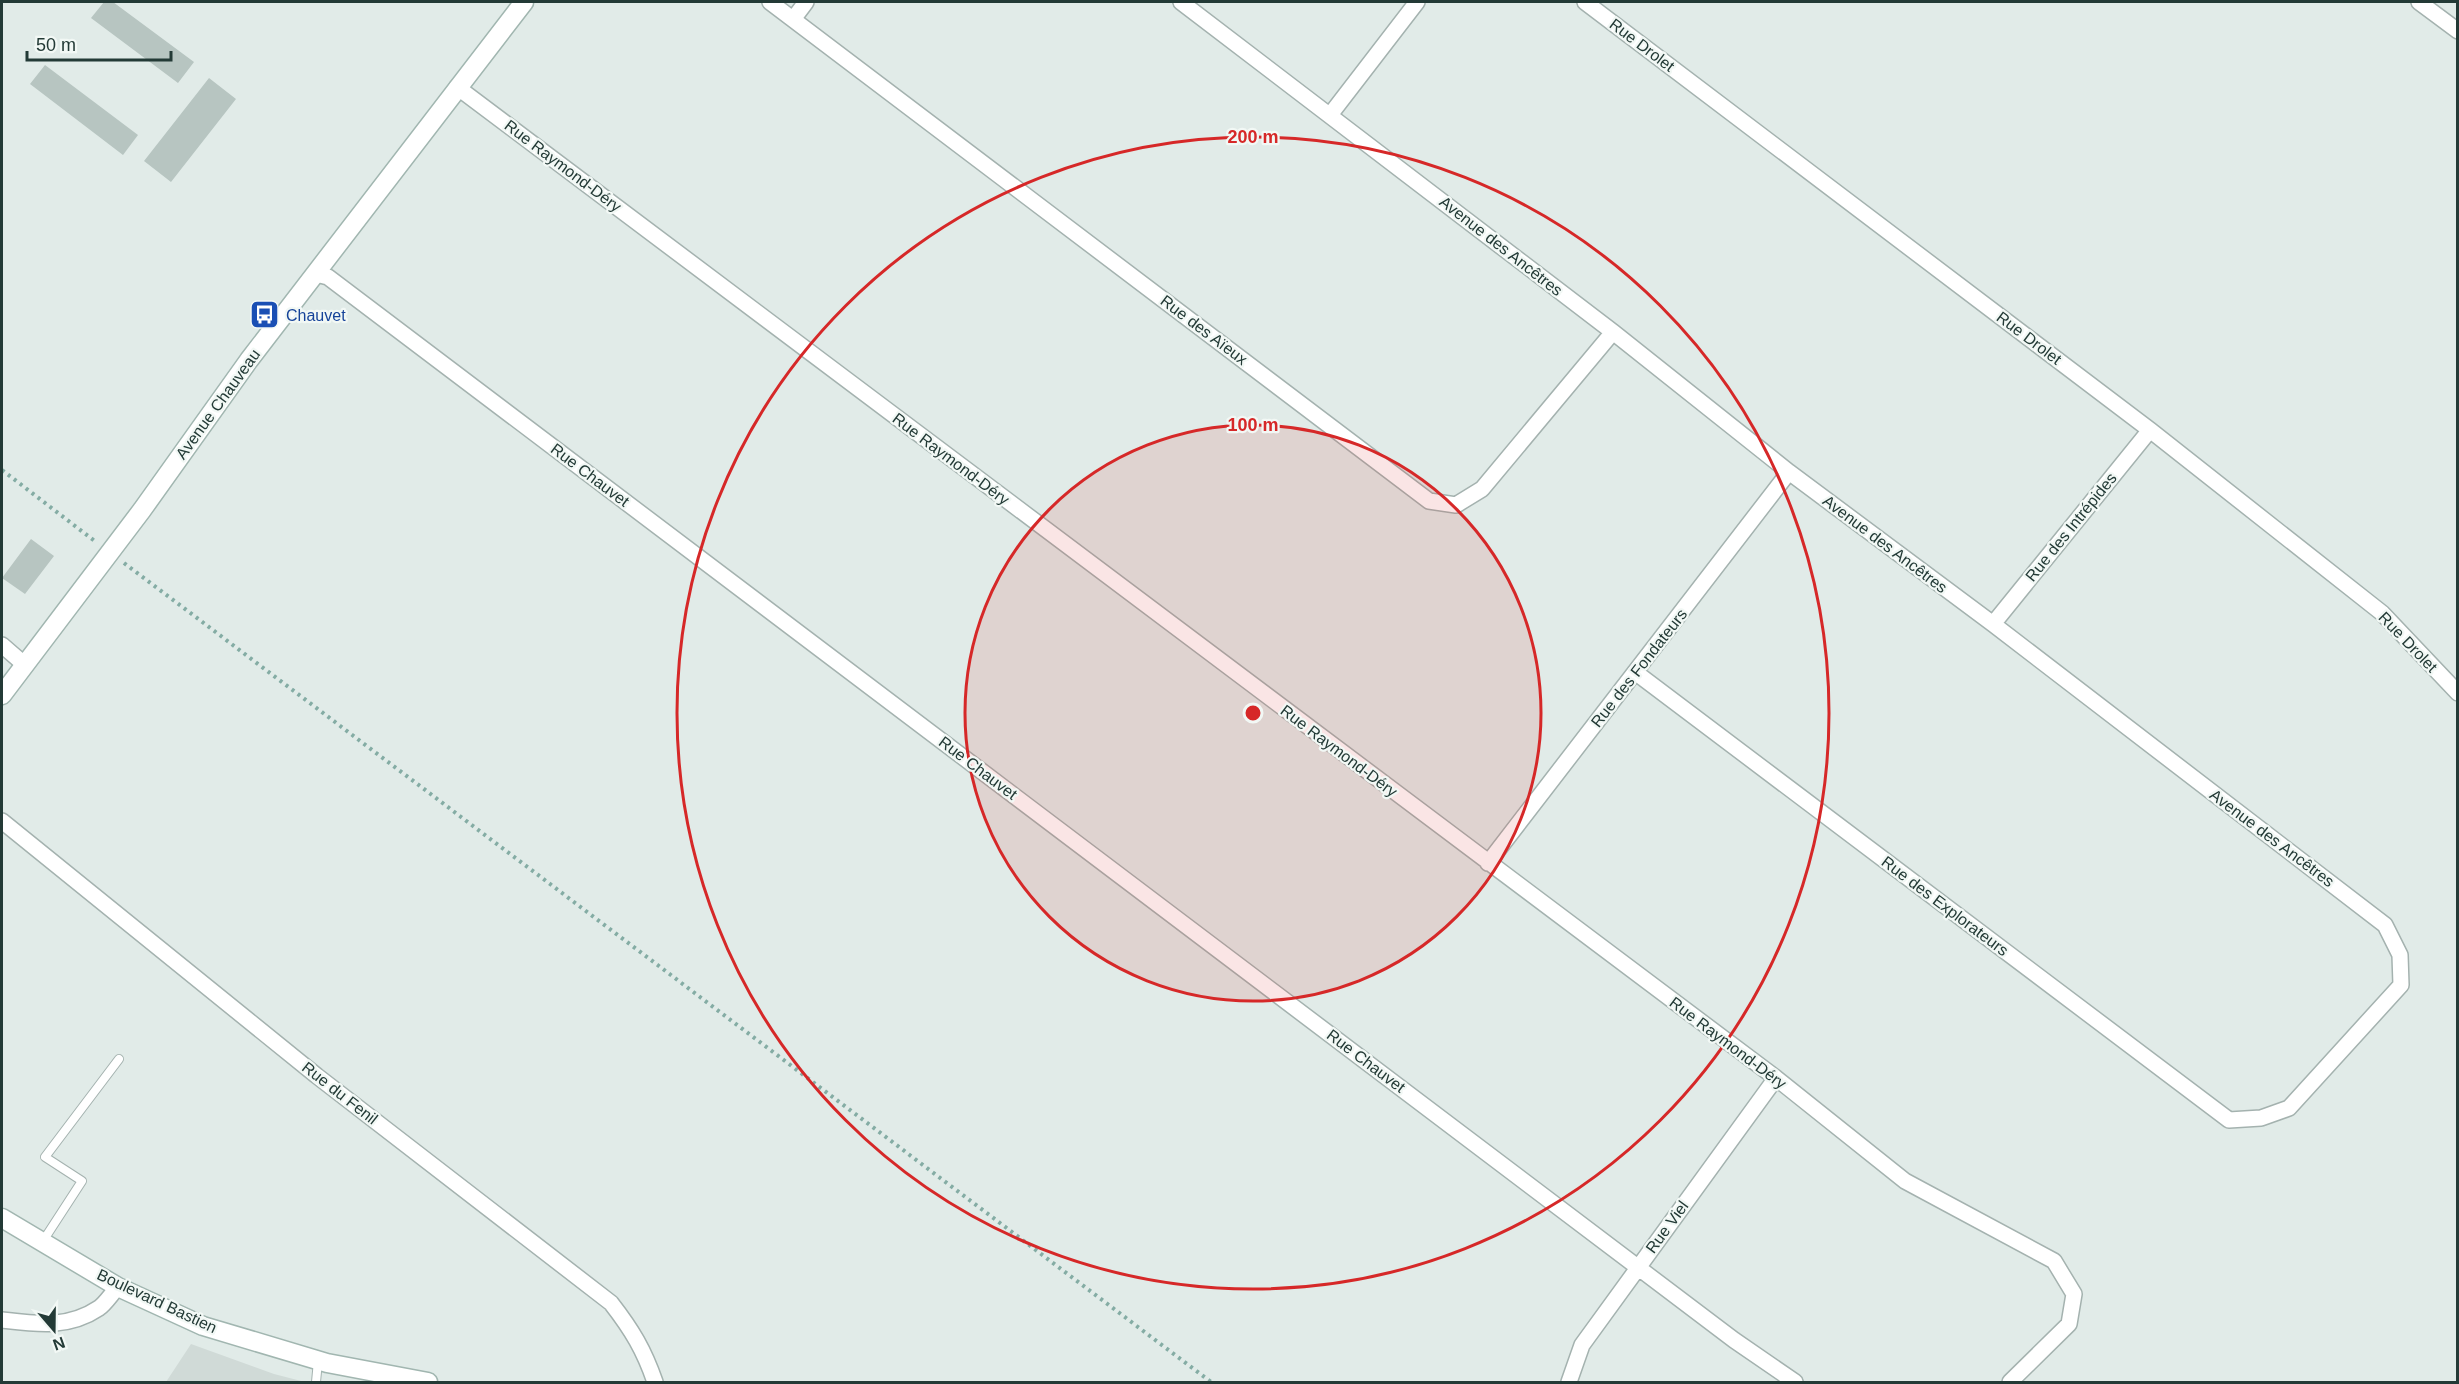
<svg xmlns="http://www.w3.org/2000/svg" width="2459" height="1384" viewBox="0 0 2459 1384" font-family="Arial,sans-serif">
  <style>
    .built { fill: #d0dad7 }
    .building { fill: #b7c5c1 }
    .lines { fill: none; stroke-linecap: round; stroke-linejoin: round }
    .lane-casing { stroke: #a4b2af; stroke-width: 10 }
    .street-casing { stroke: #a4b2af; stroke-width: 18 }
    .secondary-casing { stroke: #a1b6b0; stroke-width: 21 }
    .path { stroke: #84aca4; stroke-width: 4; stroke-dasharray: 3 4.5; stroke-linecap: butt }
    .lane { stroke: #fff; stroke-width: 8 }
    .street { stroke: #fff; stroke-width: 15 }
    .secondary { stroke: #fff; stroke-width: 18 }
    .ring { fill: none; stroke: #d62828; stroke-width: 3 }
    .labels { text-anchor: middle; dominant-baseline: central; stroke-width: 4.5; stroke-linejoin: round; paint-order: stroke }
    .street-label { font-size: 16px; fill: #233a36; stroke: #f2f8f5 }
    .transit-label { font-size: 16px; fill: #164399; stroke: #f2f8f5; text-anchor: start }
    .centre { fill: #d62828; stroke: #f2f8f5; stroke-width: 3 }
    .ring-label { font-size: 18px; text-anchor: middle; font-weight: bold; fill: #d62828; stroke: #f2f8f5; stroke-width: 4.5; stroke-linejoin: round; paint-order: stroke }
  </style>
  <rect width="100%" height="100%" fill="#e1ebe8"/>
  <!-- built -->
  <path class="built" d="M191,1344L274,1374L305,1382H166Z"/>
  <!-- building -->
  <path class="building" d="M104,2H113L194,62L178,83L91,18Z
    M45,65L138,135L123,155L30,84Z
    M209,78L236,99L171,182L144,161Z
    M31,539L54,556L25,594L2,578Z"/>
  <g class="lines">
    <defs>
      <path id="lane" d="M43,1241L82,1181L45,1157L119,1059
        M316,1382L318,1361"/>
      <path id="street" d="M770,2L1429,501L1456,505L1482,489L1613,332
        M1181,2L1613,332L1789,472L1993,624L2385,925L2400,955L2401,985L2289,1108L2261,1118L2229,1120L1635,672
        M1585,2L2150,430L2382,613L2458,693
        M2419,2L2458,31
        M794,18L806,2
        M457,87L1776,1078L1905,1181L2054,1261L2074,1294L2069,1324L2010,1382
        M1330,115L1417,2
        M316,274L328,277L1734,1340L1795,1382
        M1993,624L2150,430
        M2,645L25,665
        M2,821L317,1076L611,1303C632,1330 644,1350 655,1382
        M1488,863L1789,472
        M2,1320C36,1324 68,1329 99,1308C106,1303 112,1293 118,1287
        M1569,1382L1582,1345L1776,1078"/>
      <path id="secondary" d="M2,695L142,510L249,360L524,2
        M2,1218L118,1287L203,1326L327,1363L428,1382"/>
    </defs>
    <!-- lane casing -->
    <use href="#lane" class="lane-casing"/>
    <!-- street casing -->
    <use href="#street" class="street-casing"/>
    <!-- secondary casing -->
    <use href="#secondary" class="secondary-casing"/>
    <!-- path -->
    <path class="path" d="M2,470L96,542
      M124,563L1211,1382"/>
    <!-- lane -->
    <use href="#lane" class="lane"/>
    <!-- street -->
    <use href="#street" class="street"/>
    <!-- secondary -->
    <use href="#secondary" class="secondary"/>
  </g>
  <!-- distance rings -->
  <circle cx="1253" cy="713" r="288" fill="#d62828" fill-opacity=".12"/>
  <g class="ring">
    <circle cx="1253" cy="713" r="288"/>
    <circle cx="1253" cy="713" r="576"/>
  </g>
  <!-- icons -->
  <defs>
    <symbol id="bus-square" viewBox="-11 -11 22 22"><rect x="-9" y="-9" width="18" height="18" rx="4" fill="#1a4fb4" stroke="#f2f8f5"/><path d="M-5-6H5V4H4V6H2V4H-2V6H-4V4H-5ZM-3.5-4V0h7V-4ZM-3.5 1.2v1.5H-2V1.2ZM2 1.2v1.5H3.5V1.2Z" fill="#fff"/></symbol>
  </defs>
  <g fill-rule="evenodd">
    <use href="#bus-square" x="248" y="298" width="33" height="33"/>
  </g>
  <g class="labels">
    <!-- street labels -->
    <g class="street-label">
      <text transform="translate(1642 45) rotate(37)">Rue Drolet</text>
      <text transform="translate(563 166) rotate(37)">Rue Raymond-Déry</text>
      <text transform="translate(1501 246) rotate(38)">Avenue des Ancêtres</text>
      <text transform="translate(1204 330) rotate(37)">Rue des Aïeux</text>
      <text transform="translate(2029 338) rotate(37)">Rue Drolet</text>
      <text transform="translate(218 404) rotate(-54)">Avenue Chauveau</text>
      <text transform="translate(951 459) rotate(37)">Rue Raymond-Déry</text>
      <text transform="translate(590 475) rotate(37)">Rue Chauvet</text>
      <text transform="translate(2071 527) rotate(-51)">Rue des Intrépides</text>
      <text transform="translate(1885 544) rotate(37)">Avenue des Ancêtres</text>
      <text transform="translate(2408 642) rotate(46)">Rue Drolet</text>
      <text transform="translate(1639 668) rotate(-52)">Rue des Fondateurs</text>
      <text transform="translate(1339 751) rotate(37)">Rue Raymond-Déry</text>
      <text transform="translate(978 768) rotate(37)">Rue Chauvet</text>
      <text transform="translate(2272 838) rotate(37)">Avenue des Ancêtres</text>
      <text transform="translate(1945 906) rotate(37)">Rue des Explorateurs</text>
      <text transform="translate(1728 1043) rotate(37)">Rue Raymond-Déry</text>
      <text transform="translate(1366 1061) rotate(37)">Rue Chauvet</text>
      <text transform="translate(340 1093) rotate(38)">Rue du Fenil</text>
      <text transform="translate(1667 1227) rotate(-54)">Rue Viel</text>
      <text transform="translate(157 1301) rotate(25)">Boulevard Bastien</text>
    </g>
    <!-- transit labels -->
    <g class="transit-label">
      <text x="286" y="315">Chauvet</text>
    </g>
  </g>
  <circle cx="1253" cy="713" r="9" class="centre"/>
  <g class="ring-label">
    <text x="1253" y="143">200 m</text>
    <text x="1253" y="431">100 m</text>
  </g>
  <!-- border -->
  <rect width="2459" height="1384" fill="none" stroke="#233a36" stroke-width="6"/>
  <!-- north arrow -->
  <g transform="translate(54 1330) rotate(160)" stroke="#f2f8f5" stroke-width="4.5" paint-order="stroke">
  <path d="M0-4.5L10 22L0 15L-10 22Z" fill="#233a36"/>
  <text y="-9" font-size="16" font-weight="bold" text-anchor="middle" fill="#233a36">N</text>
  </g>
  <!-- scale -->
  <path d="M27 51v9h144v-9" fill="none" stroke="#233a36" stroke-width="3"/>
  <text x="36" y="51" font-size="18" fill="#233a36" stroke="#f2f8f5" stroke-width="4.5" paint-order="stroke">50 m</text>
</svg>
